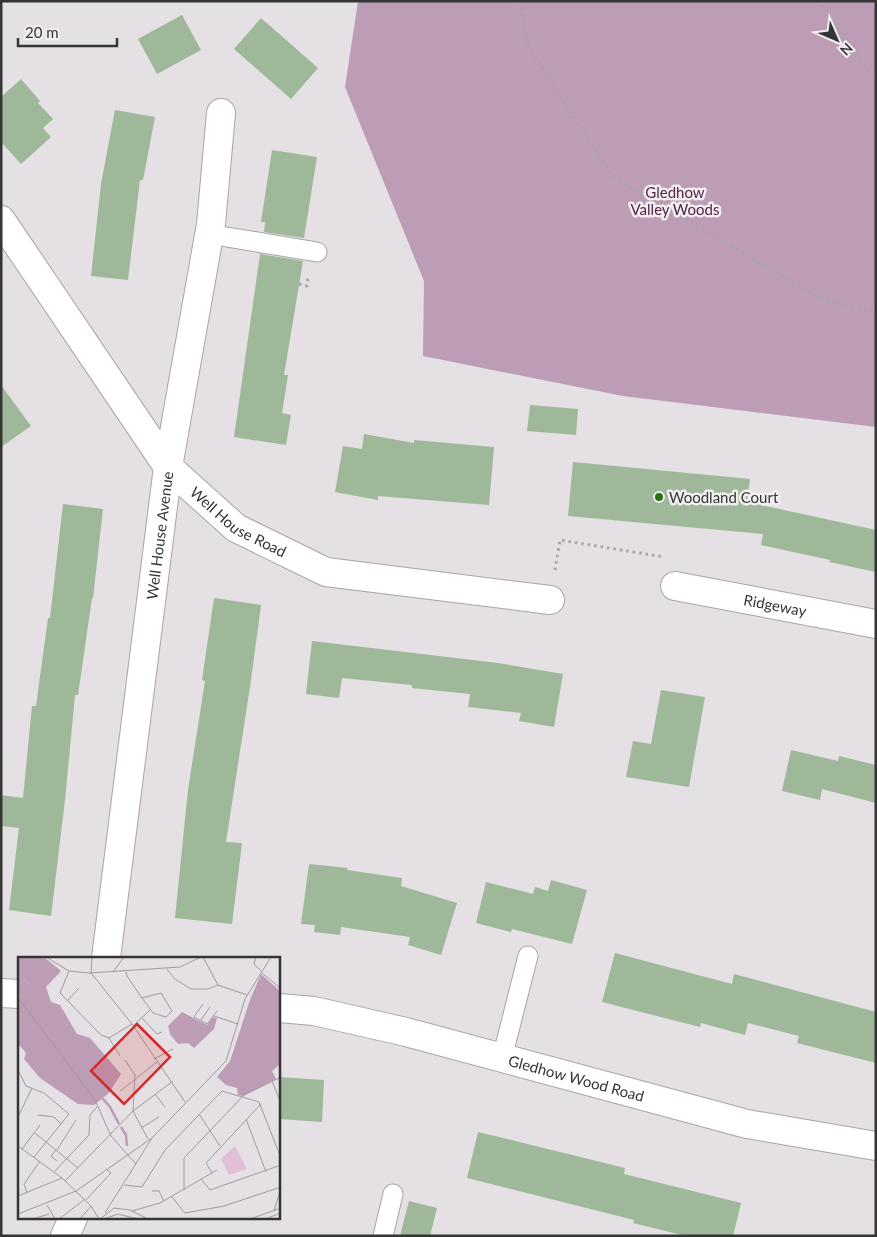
<svg xmlns="http://www.w3.org/2000/svg" width="877" height="1237" viewBox="0 0 877 1237" font-family="Lato,sans-serif">
  <style>
    .forest { fill: #bd9cb5 }
    .building { fill: #9eb899 }
    .lines { fill: none; stroke-linecap: round; stroke-linejoin: round }
    .service-casing { stroke: #a8a4a7; stroke-width: 21 }
    .minor-casing { stroke: #a8a4a7; stroke-width: 30 }
    .tertiary-casing { stroke: #a8a4a7; stroke-width: 30 }
    .path { stroke: #a8a5a7; stroke-width: 3; stroke-dasharray: 2.5 4; stroke-linecap: butt }
    .service { stroke: #fff; stroke-width: 19 }
    .minor { stroke: #fff; stroke-width: 28 }
    .tertiary { stroke: #fff; stroke-width: 28 }
    .poi-dot { fill: #297215; stroke: #f2eef1; stroke-width: 2 }
    .labels { text-anchor: middle; dominant-baseline: central; stroke-width: 5; stroke-linejoin: round; paint-order: stroke }
    .park-label { font-size: 15px; fill: #512649; stroke: #f2eef1 }
    .poi-label { font-size: 15px; fill: #363536; stroke: #f2eef1; text-anchor: start }
    .street-label { font-size: 15px; fill: #363536; stroke: #f2eef1 }
    .inset-river { fill: none; stroke: #be9db6; stroke-width: 2.5 }
    .inset-road { fill: none; stroke: #9e9c9e; stroke-width: 1 }
    .view { fill: #d62828; fill-opacity: 0.15; stroke: #d62828; stroke-width: 2.5 }
    .inset-edge { fill: none; stroke: #363536; stroke-width: 2.5 }
  </style>
  <rect width="100%" height="100%" fill="#e4e0e3"/>
  <!-- forest -->
  <path class="forest" d="M358,1H876V427L623,396L423,356L424,281L345,87Z"/>
  <!-- building -->
  <path class="building" d="M182,15L201,50L157,74L138,39Z
    M261,18L318,68L291,99L234,49Z
    M21,79L40,101L38,103L53,119L43,128L51,137L21,164L1,142V97Z
    M115,110L155,117L143,180H140L128,280L91,276L101,184Z
    M272,150L317,157L304,238L264,232L265,222H261Z
    M260,254L303,261L284,375H288L282,413L291,415L286,445L234,437Z
    M1,385L31,426L1,447Z
    M530,405L578,409L576,435L527,431Z
    M364,434L414,443V440L494,447L489,505L378,496V500L335,492L343,446L362,449Z
    M573,462L750,479L747,502L876,530V572L829,562L830,560L761,545L763,534L568,516Z
    M63,504L103,509L93,598H92L78,695H75L65,800L51,916L9,910L19,828L1,826V795L23,798L32,706H36L48,618H50Z
    M214,598L261,605L251,680L226,842L242,843L232,924L175,918L188,790L205,681L202,680Z
    M312,641L498,663L563,674L554,727L519,721L521,713L468,707L470,694L412,688V685L342,678L339,698L306,694Z
    M661,690L705,697L689,787L626,777L633,741L651,744Z
    M791,750L838,761L839,756L876,765V803L822,789L820,800L782,791Z
    M309,864L348,868L347,870L402,878L401,886L457,903L441,955L408,945L410,937L341,927L340,935L314,932L315,925L301,924Z
    M551,880L587,890L572,944L512,929L511,932L476,923L486,882L533,894L535,887L548,891Z
    M615,953L732,984L734,974L876,1012V1063L797,1043L799,1036L748,1023L745,1035L701,1023L700,1027L602,1002Z
    M279,1077L324,1080L322,1122L279,1119Z
    M478,1132L625,1168L624,1174L741,1203L733,1236H686L633,1223L634,1220L467,1178Z
    M409,1201L437,1208L430,1236H400Z"/>
  <g class="lines">
    <defs>
      <path id="service" d="M209,234L317,252
        M502,1058L528,956
        M383,1236L393,1194"/>
      <g id="minor">
        <path id="s1" d="M1,220L168,467L236,528L326,572L550,600"/>
        <path id="s2" d="M675,586L876,624"/>
        <path id="s3" d="M106,958L168,467L211,224L221,113"/>
        <path d="M65,1236L73,1218"/>
      </g>
      <g id="tertiary">
        <path d="M1,993L19,994"/>
        <path id="s4" d="M279,1008L314,1011L406,1032L747,1124L876,1146"/>
      </g>
    </defs>
    <!-- service casing -->
    <use href="#service" class="service-casing"/>
    <!-- minor casing -->
    <use href="#minor" class="minor-casing"/>
    <!-- tertiary casing -->
    <use href="#tertiary" class="tertiary-casing"/>
    <!-- path -->
    <path class="path" d="M519,1L529,48L614,178L826,301L876,311
      M817,1L822,7L868,70L876,76
      M299,284L307,286L308,277
      M555,570L560,540L664,557"/>
    <!-- service -->
    <use href="#service" class="service"/>
    <!-- minor -->
    <use href="#minor" class="minor"/>
    <!-- tertiary -->
    <use href="#tertiary" class="tertiary"/>
  </g>
  <!-- markers -->
  <circle class="poi-dot" cx="659" cy="497" r="5"/>
  <g class="labels">
    <!-- park labels -->
    <g class="park-label">
      <text x="675" y="192">Gledhow<tspan x="675" dy="17">Valley Woods</tspan></text>
    </g>
    <!-- poi labels -->
    <g class="poi-label">
      <text x="669" y="497">Woodland Court</text>
    </g>
    <!-- street labels -->
    <g class="street-label">
      <text stroke="none"><textPath href="#s1" startOffset="388">Well House Road</textPath></text>
      <text stroke="none"><textPath href="#s3" startOffset="426">Well House Avenue</textPath></text>
      <text stroke="none"><textPath href="#s2" startOffset="102">Ridgeway</textPath></text>
      <text stroke="none"><textPath href="#s4" startOffset="306">Gledhow Wood Road</textPath></text>
    </g>
  </g>
  <!-- overview -->
  <g transform="translate(18 957)">
    <rect width="262" height="262" fill="#e4e0e3"/>
    <path d="M217,189L229,212L211,218L203,202Z" fill="#dfc0d7"/>
    <path d="M0,0H26L43,14L28,30L33,45L42,48L59,77L72,81L103,117L91,136L76,148L60,147L22,121L6,102L8,96L0,87V33L2,40L10,26L0,17ZM243,17L262,34V107L254,114L258,122L225,139L220,138L219,131L208,128L199,120L212,104L232,43ZM164,55L189,68L195,60L199,61L196,72L176,91L170,86L160,87L152,77L150,69Z" fill="#bd9cb5"/>
    <path d="M0,17L10,26L5,40H2L0,33Z" fill="#be9db6"/>
    <path class="inset-river" d="M13,66L29,97L52,119M66,120L92,150L101,167M103,170L108,178L109,189"/>
    <path class="inset-road" d="M28,0L51,14L71,16L162,10L183,0M185,0L200,28L229,38M238,0L236,7L243,14M149,12L157,22L173,32H190L200,28M51,14L42,36L83,78L91,81L102,99M95,15L106,0M108,15L109,19L124,41L135,56L148,60L154,54L143,36L124,41M243,15L263,32M73,16L114,67L167,145M73,16L74,0M0,41L77,143L93,179L118,207M49,44L61,31M185,47L176,60L189,67L199,54M196,59L220,67M124,61L139,77L144,75M183,63L192,50M115,69L132,53M91,81L114,67M136,102L155,92M107,103L117,118L115,154L130,182M0,113L8,129L26,136L51,157L16,200M254,124L263,146M102,134L139,105M137,137L147,150M181,157L202,189M20,158L36,160L43,167M0,160L14,131M228,162L248,215M123,171L141,160M17,176L60,211M0,189L44,221L73,249L81,262M4,192L22,168M38,193L33,199L39,204M39,193L58,163M37,214L71,178L72,158L80,149M194,216L188,206L243,147M183,222L192,233L263,208M47,224L115,154L155,124M106,228L124,230L147,193L204,134L241,145L263,201M166,233V201L226,138L263,120M134,234H141L146,244M9,236L6,227L22,204M0,239L44,221M154,240L167,256L206,249L263,230M68,243L93,216L88,212M29,248L37,262M114,254L142,246L199,213M256,254L263,231M87,256L134,181L208,104L227,42L253,0M0,257L58,234L134,181M15,262L31,257M41,262L67,242M62,262L73,249M82,262L96,251L112,253L130,262M86,262L100,257L120,262M232,262L263,251M247,262L263,256"/>
    <path class="view" d="M119,67L152,100L106,147L73,114Z"/>
    <rect width="262" height="262" class="inset-edge"/>
  </g>
  <!-- border -->
  <rect width="877" height="1237" fill="none" stroke="#363536" stroke-width="5"/>
  <!-- north arrow -->
  <g transform="translate(837 40) rotate(135)" stroke="#f2eef1" stroke-width="4" paint-order="stroke">
  <path d="M0-4L9 19L0 12L-9 19Z" fill="#363536"/>
  <text y="-8" font-size="14" font-weight="bold" text-anchor="middle" fill="#363536">N</text>
  </g>
  <!-- scale -->
  <path d="M18 38v8h99v-8" fill="none" stroke="#363536" stroke-width="2.5"/>
  <text x="25" y="38" font-size="15" fill="#363536" stroke="#f2eef1" stroke-width="4" paint-order="stroke">20 m</text>
</svg>
